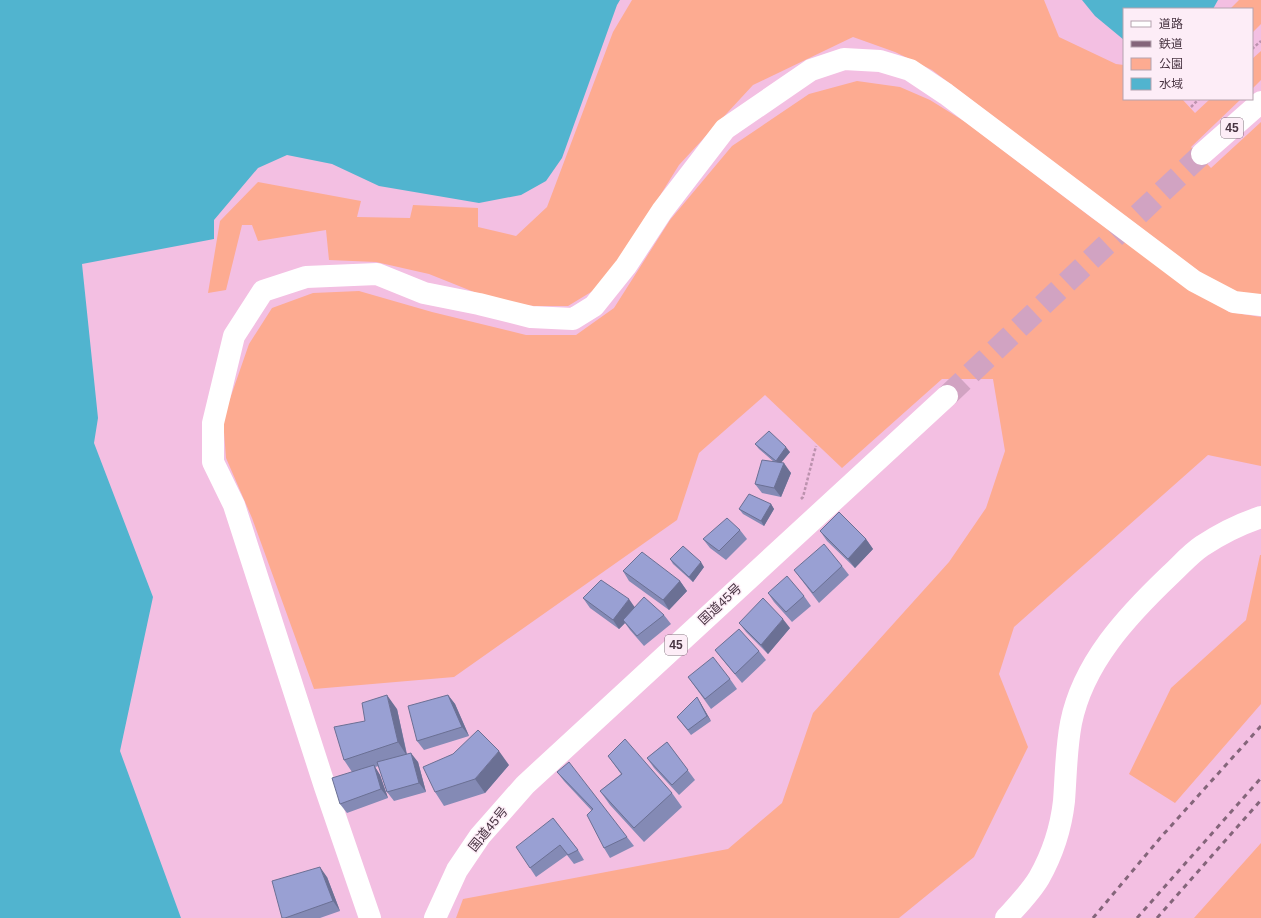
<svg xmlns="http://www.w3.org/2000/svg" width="1261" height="918" viewBox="0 0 1261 918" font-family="Arial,'Noto Sans JP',sans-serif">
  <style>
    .green { fill: #fdab91 }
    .water { fill: #51b4cf }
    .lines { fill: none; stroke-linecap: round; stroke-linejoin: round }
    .highway-tunnel { stroke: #d1a3c2; stroke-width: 22; stroke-dasharray: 22 11; stroke-linecap: butt }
    .path { stroke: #bc92ae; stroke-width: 2.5; stroke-dasharray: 3 2; stroke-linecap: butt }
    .street { stroke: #fff; stroke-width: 22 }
    .highway { stroke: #fff; stroke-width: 22 }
    .rail { stroke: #84657a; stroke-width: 3; stroke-dasharray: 5 5; stroke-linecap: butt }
    .wall { fill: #848ab5 }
    .shaded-wall { fill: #6b7094 }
    .building { fill: #99a0d3; stroke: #6b7094 }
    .labels { text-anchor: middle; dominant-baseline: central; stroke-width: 3; stroke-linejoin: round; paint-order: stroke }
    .shield { fill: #fdedf7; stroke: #7e6c78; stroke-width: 1 }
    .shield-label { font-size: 12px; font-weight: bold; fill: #483442 }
    .street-label { font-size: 13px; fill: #483442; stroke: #fdedf7 }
  </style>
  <rect width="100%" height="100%" fill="#f3bfe2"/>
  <!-- green -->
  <path class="green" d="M632,0H1044L1059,37L1116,64L1124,65V99H1182L1195,113L1210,99H1241L1191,147L1211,168L1261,122V297L1234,295L1197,270L932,70L895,52L853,37L753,85L679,165L625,252L596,289L568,306H535L504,304L429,274L376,262L329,260L326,230L258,241L252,225H242L226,290L208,293L220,221L258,182L361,201L357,217L410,218L413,205L478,208V227L516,236L547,207L613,32Z
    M1239,0H1261V24L1252,33V9H1230Z
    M1261,51V80L1252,89V59Z
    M857,81L900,87L930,100L967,123L1092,218L1229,312L1261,317V466L1208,455L1014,627L999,674L1028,747L974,857L899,918H456L463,899L728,849L782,803L813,713L949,562L986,508L1005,451L993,379H942L842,468L765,395L699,453L677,520L454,677L314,689L252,518L226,458L223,419L249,344L272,308L313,293L359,291L432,312L526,335H576L614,308L670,220L732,146L809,94Z
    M1260,555H1261V704L1175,803L1129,774L1171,688L1246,620Z
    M1261,843V918H1194Z"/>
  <!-- water -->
  <path class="water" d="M0,0H620L617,5L562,158L546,181L521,195L479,203L379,186L332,164L287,155L258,168L214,220V239L82,264L98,418L94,443L153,597L120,751L181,918H0Z
    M1082,0H1218L1213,9H1124V40L1095,16Z"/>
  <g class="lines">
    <!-- highway-tunnel -->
    <path class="highway-tunnel" d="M947,396L1202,154"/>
    <!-- path -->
    <path class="path" d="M1252,49L1261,41
      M1191,107L1199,99
      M801,499L803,497L816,446"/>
    <!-- street -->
    <path class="street" d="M370,918L325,787L234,505L213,462V423L234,336L263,291L306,277L377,274L424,293L479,304L531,317L573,319L594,306L626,266L662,211L725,129L811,70L844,59L880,61L910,70L946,94L1194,281L1234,302L1261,305
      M1006,918C1017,906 1030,893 1039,878C1052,855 1061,828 1064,801C1066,775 1066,749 1071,723C1083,663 1127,616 1170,575C1180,566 1190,554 1202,546C1220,534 1240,524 1261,517"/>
    <!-- highway -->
    <path class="highway" d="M1202,154L1261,102
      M435,918L457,870L480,836L525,785L947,396"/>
    <!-- rail -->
    <path class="rail" d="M1093,918L1161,837L1261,726
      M1137,918L1261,778
      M1157,918L1261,800"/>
  </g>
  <!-- wall -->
  <path class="wall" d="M755,444L790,452L781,463L791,473L781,497L762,493L755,484L774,462L759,449Z
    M771,504L774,509L764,526L743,514L739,509Z
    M740,530L747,539L726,560L710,548L703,539Z
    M820,531L866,539L873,549L855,568L827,541Z
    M670,559L704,567L693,582L673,564Z
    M842,566L849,575L819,603L794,570Z
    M623,571L680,581L687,591L669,610L629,581Z
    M768,593L804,596L811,606L792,622L774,602Z
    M583,598L635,607L664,615L671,624L644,646L630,630L625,623L619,629L590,608Z
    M739,623L790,628L768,654L746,632Z
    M715,650L759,651L766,660L742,683L722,659Z
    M688,677L730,679L737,689L711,709Z
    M448,695L455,704L469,736L424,750L417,741Z
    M700,702L711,721L691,735L677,717Z
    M397,709L407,754L418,762L426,792L394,801L387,792L379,766L375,767L380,775L388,798L347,813L340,804L352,772L344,760L365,721Z
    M667,742L695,780L679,795L654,768L647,758Z
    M608,756L672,793L682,807L644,842L610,805L600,791L621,774Z
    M509,765L485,793L444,806L435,792Z
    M557,772L627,837L634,846L610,858L604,848L592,811L564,781Z
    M553,818L578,850L584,860L574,864L567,855L536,877L530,868Z
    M327,877L340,911L320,918H282Z"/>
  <!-- shaded-wall -->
  <path class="shaded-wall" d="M786,447L790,452L779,465L776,461Z
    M784,463L791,473L781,497L774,488Z
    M771,504L774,509L764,526L761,521Z
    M866,539L873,549L855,568L848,559Z
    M701,562L704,567L693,582L689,577Z
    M680,581L687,591L669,610L663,600Z
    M629,599L636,609L623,620L625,623L619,629L613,620Z
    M783,619L790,628L768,654L761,645Z
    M387,695L397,709L407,756L398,742Z
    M448,695L455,704L469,736L462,727Z
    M697,697L700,702L711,721L707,716Z
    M499,751L509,765L485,793L475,779Z
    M411,753L418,762L426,792L419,783Z
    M374,765L380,775L388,798L381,789Z
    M320,867L327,877L340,911L333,901Z"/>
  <!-- building -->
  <path class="building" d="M769,431L786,447L776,461L755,444Z
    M762,460L784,463L774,488L755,484Z
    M749,494L771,504L761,521L739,509Z
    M839,512L866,539L848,559L820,531Z
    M727,518L740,530L719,551L703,539Z
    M824,544L842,566L813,593L794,570Z
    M683,546L701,562L689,577L670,559Z
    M642,552L680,581L663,600L623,571Z
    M787,576L804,596L786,612L768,593Z
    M601,580L629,599L613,620L583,598Z
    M644,597L664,615L637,636L623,620Z
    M763,598L783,619L761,645L739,623Z
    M739,629L759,651L735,674L715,650Z
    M713,657L730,679L705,699L688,677Z
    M387,695L398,742L344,760L334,727L365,721L362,703Z
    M448,695L462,727L417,741L408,706Z
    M697,697L707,716L688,730L677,717Z
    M478,730L499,751L475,779L435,792L423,767L453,754Z
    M625,739L672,793L634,828L600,791L622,774L608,756Z
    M667,742L688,770L672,785L647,758Z
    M411,753L419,783L387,792L377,762Z
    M569,762L627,837L604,848L587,815L593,809L557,772Z
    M374,765L381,789L340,804L332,778Z
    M553,818L578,850L568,855L560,845L530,868L516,847Z
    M320,867L333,901L285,918H282L272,881Z"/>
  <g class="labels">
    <!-- shield labels -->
    <g class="shield">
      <rect x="1221" y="118" width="22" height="20" rx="3"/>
      <rect x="665" y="635" width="22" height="20" rx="3"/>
    </g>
    <g class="shield-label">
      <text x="1232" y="128">45</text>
      <text x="676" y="645">45</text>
    </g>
    <!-- street labels -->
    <g class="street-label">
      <text transform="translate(720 604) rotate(-43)">国道45号</text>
      <text transform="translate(488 829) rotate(-51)">国道45号</text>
    </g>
  </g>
  <!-- legend -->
  <rect x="1123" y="8" width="130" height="92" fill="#fdedf7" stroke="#b5a3af"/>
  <rect x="1131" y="21" width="20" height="6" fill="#ffffff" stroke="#b5a3af"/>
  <text x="1159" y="28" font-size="12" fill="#483442">道路</text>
  <rect x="1131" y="41" width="20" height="6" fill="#84657a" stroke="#b5a3af"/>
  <text x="1159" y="48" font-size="12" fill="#483442">鉄道</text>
  <rect x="1131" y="58" width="20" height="12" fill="#fdab91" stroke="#b5a3af"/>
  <text x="1159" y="68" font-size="12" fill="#483442">公園</text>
  <rect x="1131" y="78" width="20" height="12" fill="#51b4cf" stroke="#b5a3af"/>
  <text x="1159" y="88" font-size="12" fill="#483442">水域</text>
</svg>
